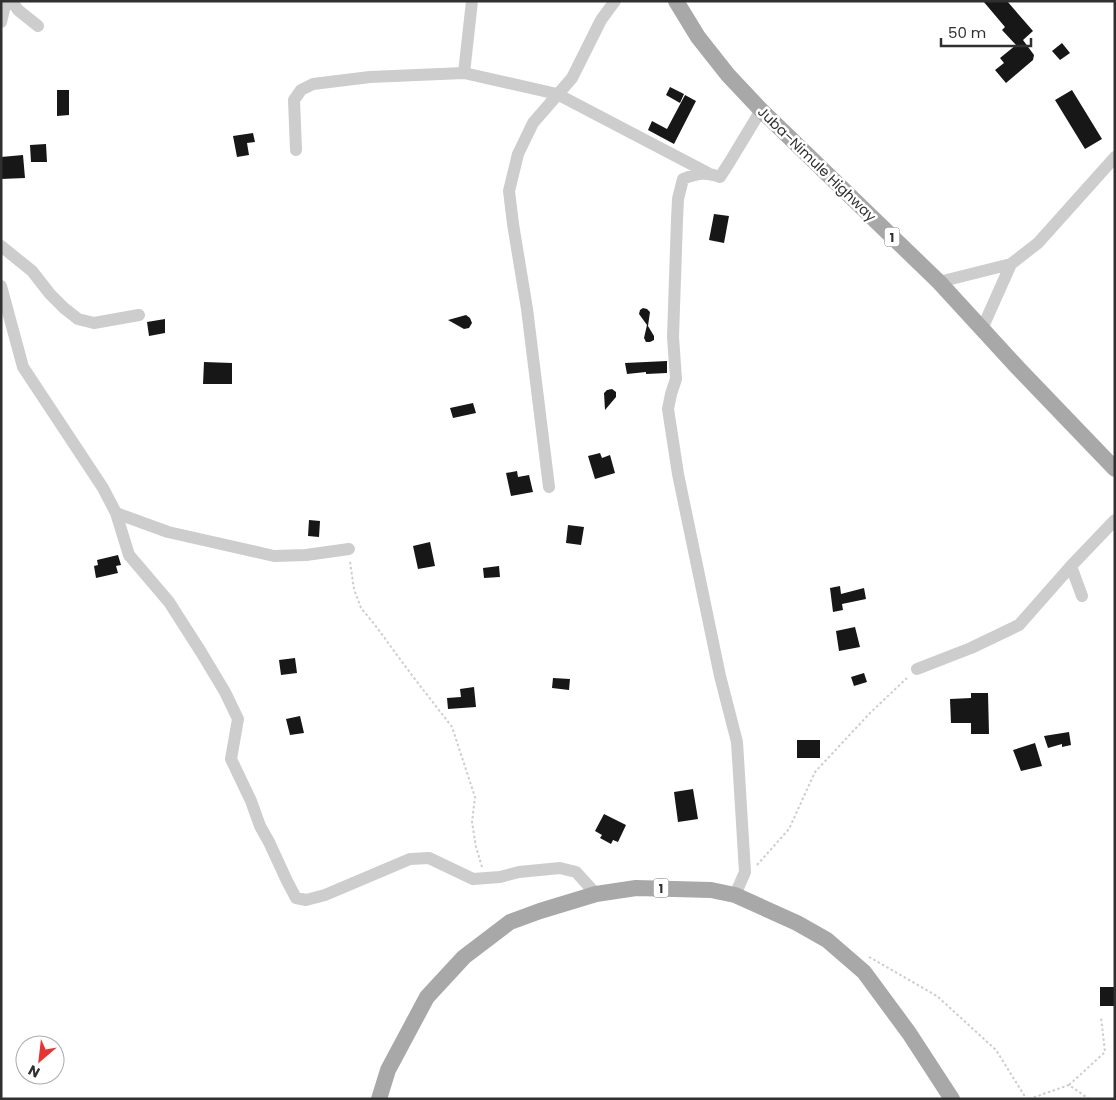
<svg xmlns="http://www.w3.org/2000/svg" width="1116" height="1100" viewBox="0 0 1116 1100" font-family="Poppins,sans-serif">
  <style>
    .building { fill: #171717 }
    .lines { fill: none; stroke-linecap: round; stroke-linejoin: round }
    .path { stroke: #cdcdcd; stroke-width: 2; stroke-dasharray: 2.5 2.5; stroke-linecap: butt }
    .minor { stroke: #cdcdcd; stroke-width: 12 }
    .major { stroke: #a8a8a8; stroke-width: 16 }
    .labels { text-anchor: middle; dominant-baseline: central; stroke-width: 5; stroke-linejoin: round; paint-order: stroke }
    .shield { fill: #fff; stroke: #6e6e6e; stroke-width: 1 }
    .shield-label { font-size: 12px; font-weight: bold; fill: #303030 }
    .street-label { font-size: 14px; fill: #303030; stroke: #fff }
  </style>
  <rect width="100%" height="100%" fill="#fff"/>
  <!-- building -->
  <path class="building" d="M983,1H1007L1033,31L1023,40L1034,55L1033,60L1006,83L995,70L1004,63L1000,58L1016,45L1002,30L1005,27Z
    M1062,43L1070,53L1060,60L1052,51Z
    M670,87L684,94L680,103L666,95Z
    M57,90H69V115L57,116Z
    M1072,90L1102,139L1085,149L1055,100Z
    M685,95L696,101L674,144L648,130L652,121L667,129Z
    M253,133L255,142L247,143L249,155L237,157L233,136Z
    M46,144L47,162H31L30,145Z
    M23,155L25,178L1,179V157Z
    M714,214L729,216L724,243L709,240Z
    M643,308L647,309L650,312L648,326L654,336V340L650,342H646L644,338L647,325L639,314L640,310Z
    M466,315L470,318L472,323L469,328L464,329L448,320Z
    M165,319V333L149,336L147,322Z
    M667,361V373L646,374V372L627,374L625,363Z
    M204,362L232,363V384H203Z
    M612,389L616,392V397L605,410L604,393L607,390Z
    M473,403L476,413L453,418L450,408Z
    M600,453L602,458L610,455L615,473L595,479L588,456Z
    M517,471L518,477L529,475L533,492L511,496L506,473Z
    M309,520L320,521L319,537L308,536Z
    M568,525L584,527L581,545L566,543Z
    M430,542L435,566L418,569L413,546Z
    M118,555L121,565L116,566L118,573L96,578L94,566L98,565L97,560Z
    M499,566L500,577L484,578L483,568Z
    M840,586L841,594L864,588L866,599L842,604L843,610L833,612L830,588Z
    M855,627L860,647L839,651L836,631Z
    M295,658L297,673L281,675L279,660Z
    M864,673L867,682L854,686L851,677Z
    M553,678L570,679L569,690L552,688Z
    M474,687L476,707L448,709L447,698L461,697L460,689Z
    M971,693H988L989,734H971V723H951L950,699L971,698Z
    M300,716L304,733L290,735L286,719Z
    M1069,732L1071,745L1062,747V744L1048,748L1044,736Z
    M797,740H820V758H797Z
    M1035,743L1042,766L1021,771L1013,750Z
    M693,789L698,819L678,822L674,792Z
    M604,814L626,825L618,842L613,840L611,844L600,838L602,835L595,831Z
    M1100,987H1115V1006H1100Z"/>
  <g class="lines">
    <!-- path -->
    <path class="path" d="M350,562L354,589L361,608L375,625L411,674L452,727L475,797L472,822L476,847L482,867
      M757,865L789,829L815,772L870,713L908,677
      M869,957L937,996L996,1050L1024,1095L1025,1099
      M1069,1085L1105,1052L1101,1017
      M1029,1099L1069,1085L1089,1099"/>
    <!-- minor -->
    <path class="minor" d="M12,1L18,10L38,26
      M472,1L464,73L557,94L708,173
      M1,22L6,1
      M296,150L294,100L301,90L313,84L370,77L464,73
      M1,246L32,271L50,294L64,308L78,319L94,323L139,315
      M939,282L1011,264L1038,243L1115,157
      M1,286L23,367L103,488L116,513L168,532L274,556L306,555L349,549
      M982,329L1011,264
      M549,487L527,309L513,224L509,191L518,154L533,123L572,78L601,20L615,1
      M116,513L129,555L169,602L201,652L225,692L238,719L231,759L251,801L260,826L269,842L287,881L296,898L306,900L325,895L410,859L429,858L473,879L500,877L519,872L560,868L576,872L596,894
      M1071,566L1115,520
      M917,669L971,648L1019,625L1071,566L1082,596
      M735,895L745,872L737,742L720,676L678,474L668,409L671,394L676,379L673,337L677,220L678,199L683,179C698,173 705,172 720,177L729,163L761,110"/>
    <!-- major -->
    <path class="major" d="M676,1L698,37L728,75L761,110L939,282L1018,368L1115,469
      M379,1099L388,1070L427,997L464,957L510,922L540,911L596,894L636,888L711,890L735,895L797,923L827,940L864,972L909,1033L952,1099"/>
  </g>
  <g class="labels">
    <!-- shield labels -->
    <g class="shield">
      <rect x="884.5" y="227.5" width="15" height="19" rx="4"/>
      <rect x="653.5" y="878.5" width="15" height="19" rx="4"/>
    </g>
    <g class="shield-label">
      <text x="892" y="237">1</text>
      <text x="661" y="888">1</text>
    </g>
    <!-- street labels -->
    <g class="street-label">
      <text transform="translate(817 164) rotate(44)">Juba–Nimule Highway</text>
    </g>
  </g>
  <!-- border -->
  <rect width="1116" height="1100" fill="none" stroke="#303030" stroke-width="5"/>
  <!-- north arrow -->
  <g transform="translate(40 1060) rotate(208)"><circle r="24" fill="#ffffff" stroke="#acacac"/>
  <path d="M0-4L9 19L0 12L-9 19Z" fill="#e83331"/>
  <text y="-8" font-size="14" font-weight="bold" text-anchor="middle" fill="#303030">N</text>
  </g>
  <!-- scale -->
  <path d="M941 38v8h90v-8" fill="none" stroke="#303030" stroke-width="2.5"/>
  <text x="948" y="38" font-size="15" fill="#303030" stroke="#ffffff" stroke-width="4" paint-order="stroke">50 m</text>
</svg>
